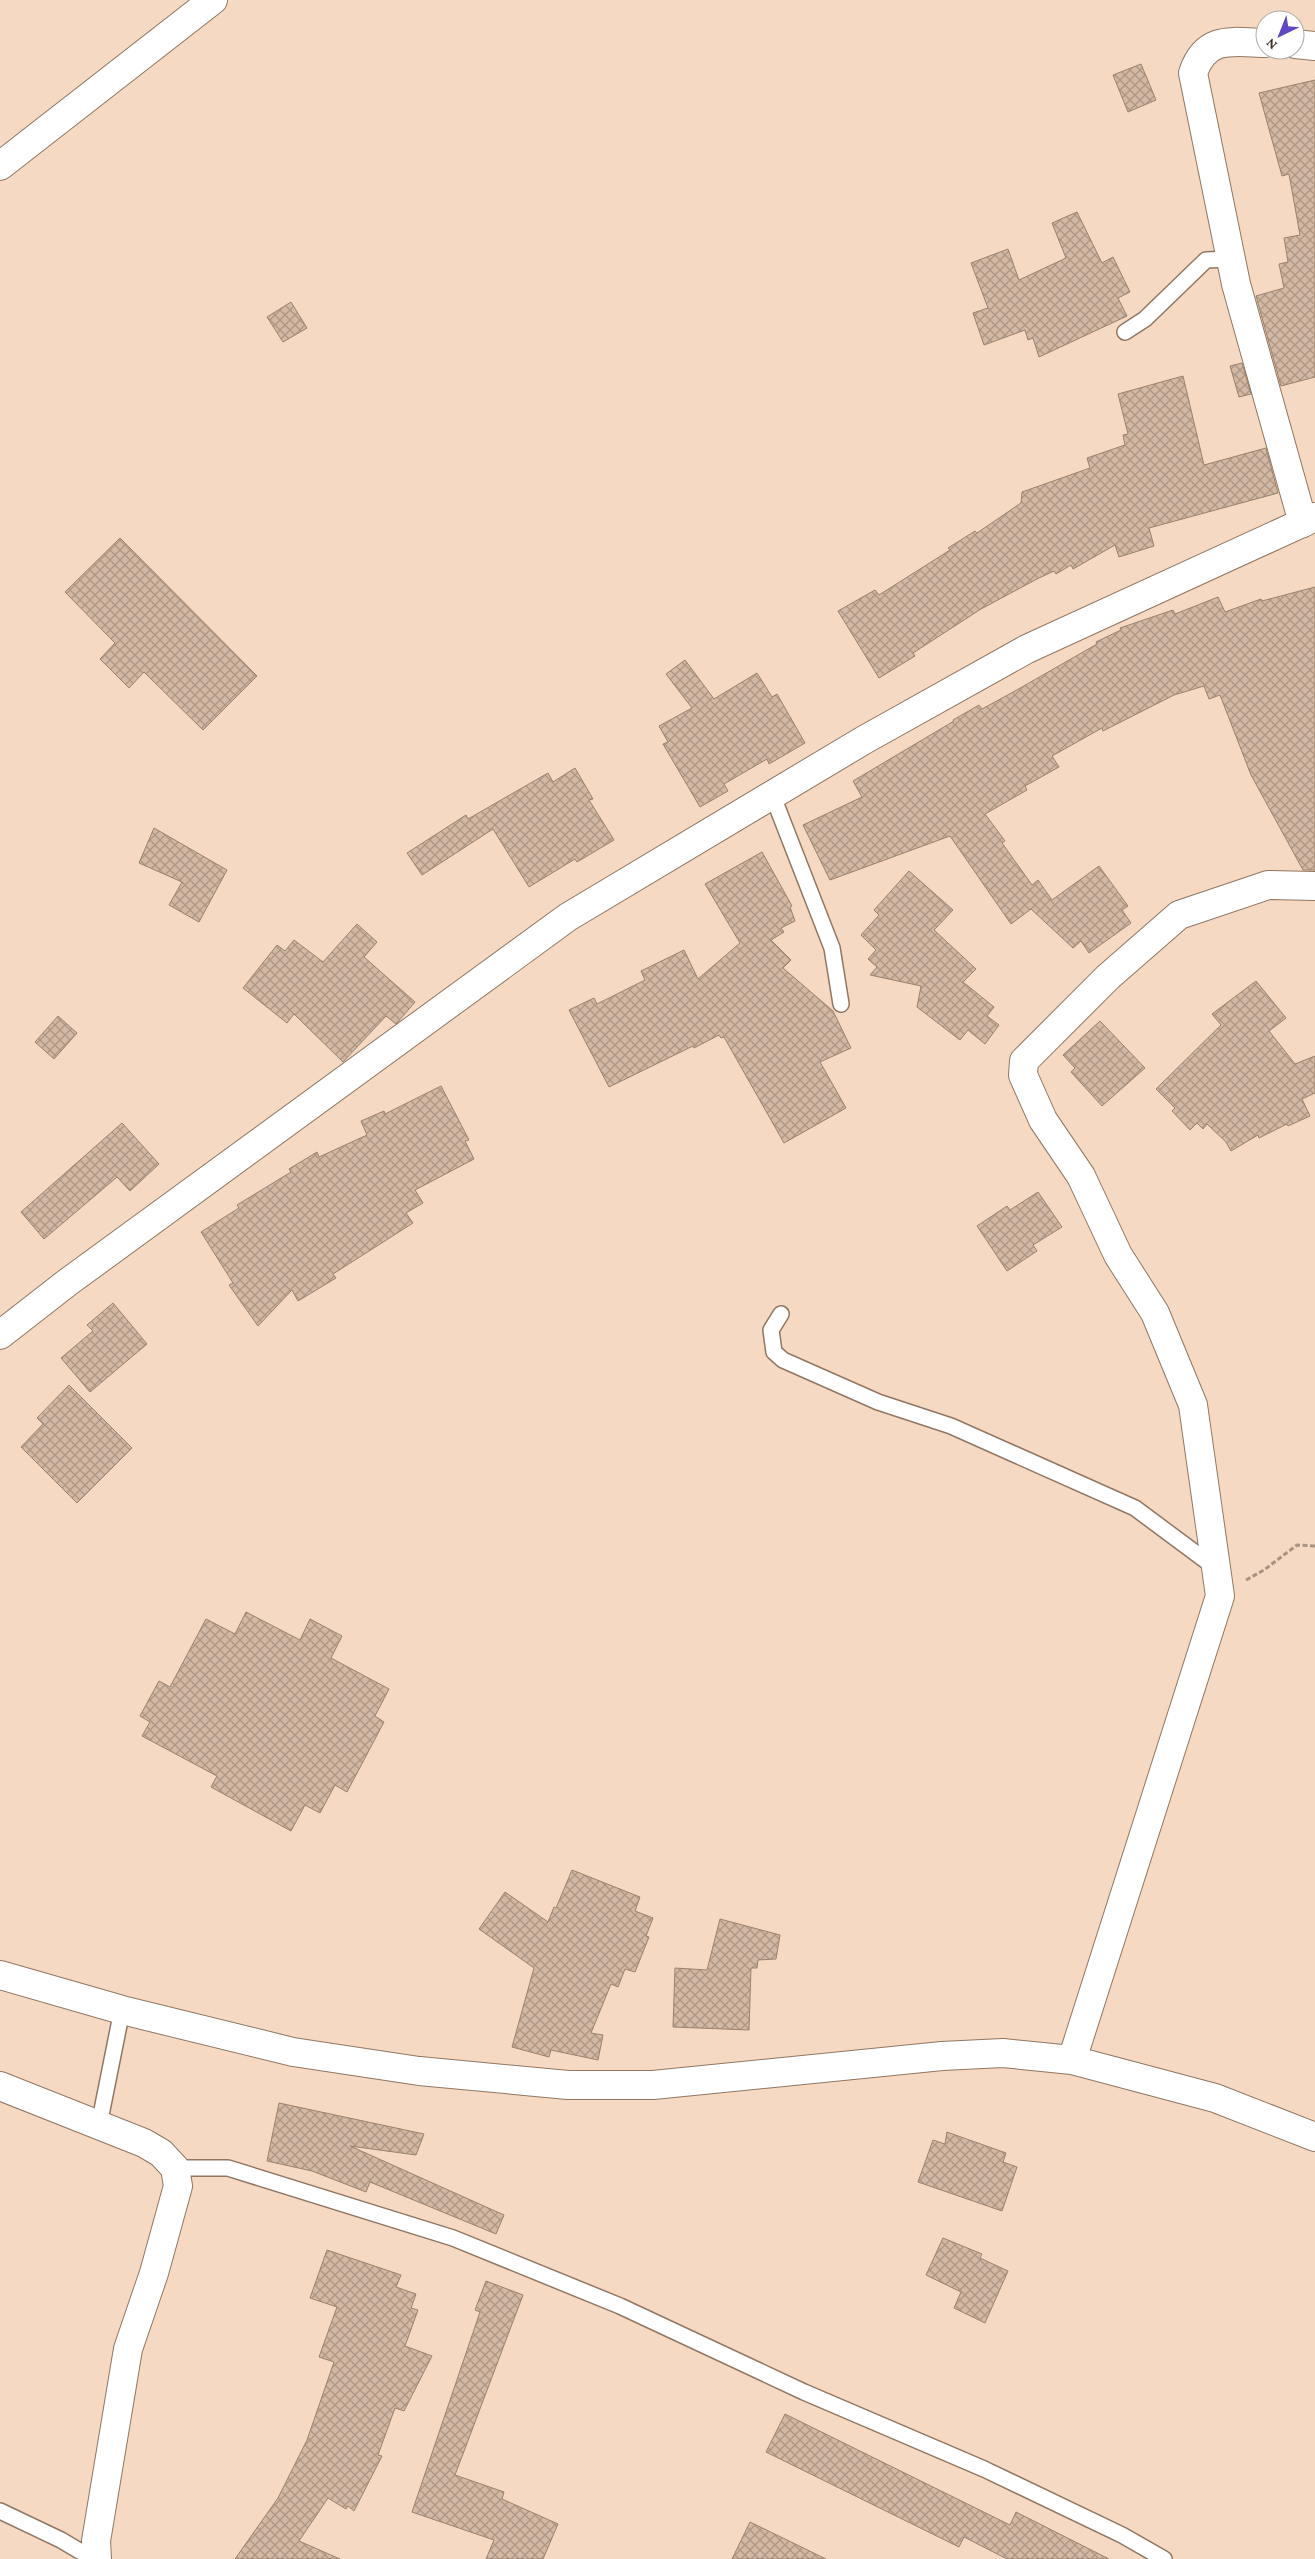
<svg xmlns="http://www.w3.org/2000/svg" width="1315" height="2559" viewBox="0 0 1315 2559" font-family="'Crimson Pro',serif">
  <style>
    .building { fill: url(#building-cross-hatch); stroke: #9b826d }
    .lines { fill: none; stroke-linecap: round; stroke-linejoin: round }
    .lane-casing { stroke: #907763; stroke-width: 18 }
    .street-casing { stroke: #907763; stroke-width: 30 }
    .secondary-casing { stroke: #907763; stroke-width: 30 }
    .path { stroke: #a99484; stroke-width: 3; stroke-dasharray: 5 2.5; stroke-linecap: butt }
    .lane { stroke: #fff; stroke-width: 15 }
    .street { stroke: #fff; stroke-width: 28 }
    .secondary { stroke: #fff; stroke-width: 28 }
  </style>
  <defs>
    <pattern id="building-cross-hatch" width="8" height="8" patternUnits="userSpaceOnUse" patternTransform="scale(1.25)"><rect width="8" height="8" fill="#d3b8a3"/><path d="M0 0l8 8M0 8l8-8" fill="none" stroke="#ac9685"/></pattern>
  </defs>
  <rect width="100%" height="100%" fill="#f5d9c3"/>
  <!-- building -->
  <path class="building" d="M1141,64L1156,100L1128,112L1113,75Z
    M1315,80V377L1281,386L1256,296L1284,288L1279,264L1288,262L1284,238L1300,235L1289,174L1282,176L1259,93Z
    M1077,212L1102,263L1113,257L1130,292L1118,298L1127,316L1039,357L1033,338L1028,340L1025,330L984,345L973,313L988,308L971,263L1008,249L1019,280L1066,258L1052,223Z
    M291,302L307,328L283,342L267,317Z
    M1242,363L1251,394L1239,397L1230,366Z
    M1183,376L1204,465L1266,448L1278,493L1149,528L1154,546L1119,557L1115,545L1073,569L1071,565L1056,574L1054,571L1037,579L981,609L913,653L915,656L879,678L838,611L875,590L879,595L950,550L948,548L975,531L977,533L1021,503L1022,492L1090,468L1087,458L1125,445L1123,435L1128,434L1118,394Z
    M120,538L257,676L203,730L144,672L129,688L100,659L115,643L65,592Z
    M1315,587V870H1303L1251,775L1220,695L1209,699L1204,686L1174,695L1103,731L1102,728L1052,756L1059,767L1025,786L1027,790L985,814L1005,841L1002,843L1032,885L1038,880L1052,900L1099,866L1128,906L1122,910L1131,923L1089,953L1081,941L1073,948L1031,909L1011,924L950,836L830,880L803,825L862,797L853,781L954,721L953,720L979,705L982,709L1015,691L1097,644L1096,642L1121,630L1120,628L1173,610L1175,614L1218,597L1225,612L1261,599L1262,601Z
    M685,660L714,699L757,673L772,697L777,694L805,743L769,764L767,759L724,784L728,791L700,807L663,744L668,742L659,726L692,708L666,674Z
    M575,768L593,799L589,800L614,840L577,862L575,859L529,887L493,829L422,875L407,853L466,815L468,819L548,773L553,782Z
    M154,828L227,870L199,922L169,905L182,882L139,863Z
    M762,852L792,906L790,907L795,921L781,928L784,932L771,940L791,960L783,968L833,1011L851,1048L820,1062L846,1108L784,1143L724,1037L721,1038L719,1035L694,1048L693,1046L609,1087L569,1010L594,998L597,1004L645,980L641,971L684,950L698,979L740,943L705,884Z
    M909,871L953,910L934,930L976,969L963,982L994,1007L987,1016L999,1025L985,1044L968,1030L960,1040L917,1007L921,986L870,975L877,967L868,959L876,950L861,935L879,915L874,910Z
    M357,924L377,942L364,957L415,1002L396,1024L386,1016L343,1062L294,1014L287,1023L243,988L277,945L285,951L294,940L323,962Z
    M1256,981L1286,1018L1269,1031L1295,1064L1315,1056V1093L1302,1099L1310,1116L1288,1126L1287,1124L1259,1138L1258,1135L1231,1151L1226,1142L1207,1124L1203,1129L1197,1123L1190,1130L1172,1111L1175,1108L1156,1089L1221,1025L1212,1014Z
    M58,1016L77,1033L54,1059L35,1042Z
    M1100,1021L1145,1068L1102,1106L1071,1072L1075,1068L1063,1055Z
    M441,1086L469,1140L465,1141L474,1159L415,1190L423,1203L406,1213L413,1223L333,1274L336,1278L298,1301L292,1290L258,1326L229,1285L233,1283L201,1232L239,1208L237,1205L291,1172L289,1169L317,1152L319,1157L367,1135L361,1121L384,1111L385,1114Z
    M122,1123L159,1164L130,1191L117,1177L44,1239L21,1212Z
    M1038,1192L1062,1227L1033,1245L1037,1251L1007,1271L977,1226L1007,1206L1010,1210Z
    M113,1303L147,1344L90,1392L61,1358L93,1331L87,1325Z
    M69,1385L132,1448L77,1503L21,1447L43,1424L37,1418Z
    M246,1612L300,1640L310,1619L342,1636L331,1658L389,1689L375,1716L384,1722L347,1792L335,1785L320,1813L305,1805L291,1831L211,1787L217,1776L142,1736L150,1722L140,1716L159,1681L170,1687L206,1619L235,1634Z
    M572,1870L640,1897L635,1911L653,1918L646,1936L649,1937L635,1972L625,1969L618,1987L611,1984L591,2033L603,2035L598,2060L551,2050L549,2057L512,2047L534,1968L479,1929L505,1892L548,1922L554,1907L556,1908Z
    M720,1919L780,1935L776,1959L758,1960L757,1968H751L749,2030L673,2027L675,1968L707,1970Z
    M279,2103L424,2134L416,2155L350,2146L504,2215L496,2234L370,2182L366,2192L312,2171L267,2161Z
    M947,2132L1006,2153L1003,2162L1017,2167L1002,2211L918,2182L933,2140L945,2144Z
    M943,2238L982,2254L980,2258L1008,2271L985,2323L954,2308L961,2292L926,2275Z
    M327,2250L401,2275L396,2287L416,2294L411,2308L418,2310L405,2346L432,2356L404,2411L395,2408L378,2455L382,2456L354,2511L348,2506L346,2509L328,2498L299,2541L340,2559H235L278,2498L307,2440L334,2362L319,2357L337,2307L310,2298Z
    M486,2281L523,2295L455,2475L504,2492L502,2499L558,2524L543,2559H486L494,2540L412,2512L480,2312L475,2310Z
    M785,2414L1010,2525L1016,2512L1109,2559H1007L964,2537L959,2547L766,2452Z
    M750,2522L826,2559H732Z"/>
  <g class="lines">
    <defs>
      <path id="lane" d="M1125,332L1145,319L1206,260L1231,259
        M772,794L832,948L841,1004
        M781,1314L771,1330L774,1352L783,1360L878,1402L951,1426L1135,1508L1217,1569
        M99,2125L122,2010
        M175,2168H228L453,2238L620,2306L804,2392L984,2469L1122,2535L1164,2559
        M0,2511L61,2540L93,2559"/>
      <path id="street" d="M1265,43C1232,42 1206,35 1193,73L1236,284L1303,523
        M1295,44L1315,46
        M0,166L213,0
        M0,1975L122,2010L293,2052L419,2071L568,2085H653L942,2056L1003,2053L1072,2060L1215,2098L1315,2137
        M1072,2060L1220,1596L1193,1405L1155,1313L1118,1255L1081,1176L1043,1120L1023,1075L1024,1061L1108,977L1179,915L1268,885L1315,886
        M0,2086L144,2143L161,2153L175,2168L178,2186L154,2273L128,2349L96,2541L97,2559"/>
      <path id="secondary" d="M0,1335L68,1282L568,917L864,740L1027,649L1315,517"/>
    </defs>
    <!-- lane casing -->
    <use href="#lane" class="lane-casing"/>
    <!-- street casing -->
    <use href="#street" class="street-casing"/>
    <!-- secondary casing -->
    <use href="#secondary" class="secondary-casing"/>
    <!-- path -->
    <path class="path" d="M1246,1580L1264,1570L1297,1545L1315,1546"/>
    <!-- lane -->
    <use href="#lane" class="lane"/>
    <!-- street -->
    <use href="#street" class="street"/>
    <!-- secondary -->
    <use href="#secondary" class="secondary"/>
  </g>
  <!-- north arrow -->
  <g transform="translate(1280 35) rotate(223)"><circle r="24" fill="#ffffff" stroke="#b1adaa"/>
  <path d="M0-4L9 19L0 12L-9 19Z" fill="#6147c0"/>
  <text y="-8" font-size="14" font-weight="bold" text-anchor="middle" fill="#3d322a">N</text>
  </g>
</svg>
